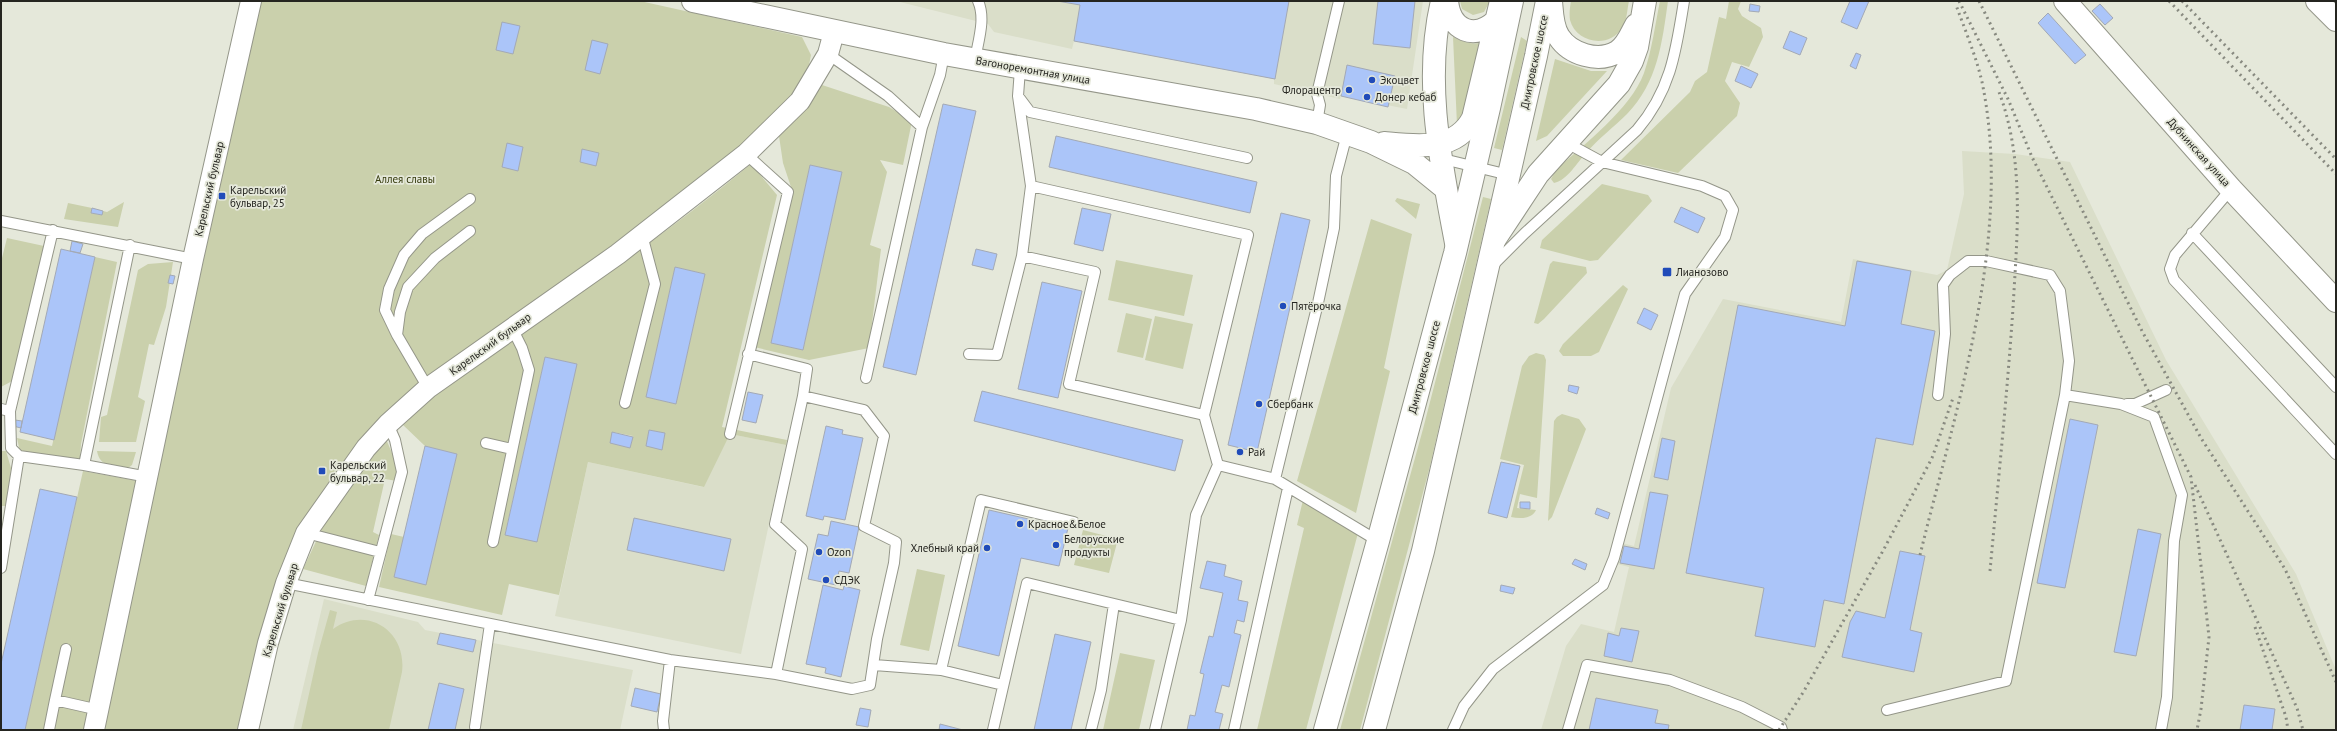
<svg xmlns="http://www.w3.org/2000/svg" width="2337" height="731" viewBox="0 0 2337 731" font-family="'PT Sans',sans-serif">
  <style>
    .built { fill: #dadec9 }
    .green { fill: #cad0ac; fill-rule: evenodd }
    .building { fill: #abc5f9; stroke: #a3a9b5 }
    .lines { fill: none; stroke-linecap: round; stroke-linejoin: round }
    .service-casing { stroke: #949689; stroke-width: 12 }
    .minor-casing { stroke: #949689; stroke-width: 22 }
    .tertiary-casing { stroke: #949689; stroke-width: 24 }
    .secondary-casing { stroke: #949689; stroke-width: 24 }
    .primary-casing { stroke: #949689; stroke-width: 24 }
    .service { stroke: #fff; stroke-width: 10 }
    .minor { stroke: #fff; stroke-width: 20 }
    .tertiary { stroke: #fff; stroke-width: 22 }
    .secondary { stroke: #fff; stroke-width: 22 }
    .primary { stroke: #fff; stroke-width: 22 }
    .rail { stroke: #888a80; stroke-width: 3; stroke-dasharray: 2 4; stroke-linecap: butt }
    .poi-dot { fill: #204bb9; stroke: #e5e8da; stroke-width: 1.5 }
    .labels { text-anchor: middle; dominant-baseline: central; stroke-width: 3.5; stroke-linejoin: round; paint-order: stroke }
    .street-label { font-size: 11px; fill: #252520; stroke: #e5e8da }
    .poi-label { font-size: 11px; fill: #252520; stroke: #e5e8da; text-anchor: start }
    .park-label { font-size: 11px; fill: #353a0c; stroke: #e5e8da }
  </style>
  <rect width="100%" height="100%" fill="#e5e8da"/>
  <!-- built -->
  <path class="built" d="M896,1H1423L1407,109L1341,96L1340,99L1274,84V79L1074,41L1072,49L994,32L988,24Z
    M1962,151L2015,154L2070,162L2166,360L2296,574L2336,670V730H1541L1566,646L1581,624L1614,632L1629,567L1617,564L1622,543L1634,546L1671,388L1723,299L1841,322L1853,259L1937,275L1947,270L1964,194Z
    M730,434L786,445L741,654L555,616L588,462L703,487Z
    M324,599L418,622L425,630L633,670L620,730H293Z"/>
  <!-- green -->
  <path class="green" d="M259,1H640L802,37L811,55L808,70L795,93L743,151L380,421L341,467L307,519L241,730H103Z
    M1460,1H1490L1484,12L1473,15L1462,9Z
    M1571,1H1629C1627,10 1627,21 1622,28C1609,49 1576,43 1570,20C1569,14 1570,7 1571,1Z
    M1660,1H1668C1662,43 1658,82 1627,114C1614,127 1599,138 1587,152C1577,162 1568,180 1554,183L1551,179L1556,170C1585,143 1630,110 1644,73C1652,50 1655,25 1660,1Z
    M1729,1H1741L1738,9L1742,16L1761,28L1763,37L1749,67L1732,62L1725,81L1740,103L1737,116L1678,173L1621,160L1690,92L1695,81L1707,72L1719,17L1726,19Z
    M1453,37C1465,43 1473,45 1486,42L1469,118L1457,125Z
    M1521,37L1527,41L1502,150L1494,148Z
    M1555,59L1591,71H1607L1547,136L1536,141Z
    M822,85L889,107L912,121L903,165L880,160L887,172L870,245L881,249L869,348L809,360L754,347L792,190L783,163L779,136L807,105ZM810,165L842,172L803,350L771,343Z
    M751,164L777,195L722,427L787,440L786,445L730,434L704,487L588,462L559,595L509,584L502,615L379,587L391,534L404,537L394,577L426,584L457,454L425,446L402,424L424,403C533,324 647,250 751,164ZM675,267L705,274L676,404L646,397ZM545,357L577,364L505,534ZM649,430L665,433L662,449L646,446ZM613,432L633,436L630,448L610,443Z
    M1602,184L1648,195L1652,201L1598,260L1590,261L1540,248L1542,240Z
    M1483,197L1491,199L1430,466L1360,730H1340L1423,429Z
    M1397,198L1420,204L1416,219L1395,201Z
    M124,202L118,227L64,219L68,203L92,208L91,213L101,215L103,211L107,212Z
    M1371,219L1412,234L1384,368L1390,371L1356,513L1297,481Z
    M7,238L44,246L14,380L1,387V262Z
    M95,257L117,262L81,444L80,460L20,452L17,438L52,446Z
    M1116,260L1193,275L1184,316L1108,300Z
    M1553,261L1586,267L1587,273L1544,319L1538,324L1534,323L1550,264Z
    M173,262L166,307L154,345L149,344L138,397L145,401L136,442H99L101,417L107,415L138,270L148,264Z
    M1623,285L1628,289L1599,352L1591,356H1563L1559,351L1563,344Z
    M1126,313L1152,319L1143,358L1117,352Z
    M1155,316L1193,324L1183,369L1145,360Z
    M1536,353L1544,355L1546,360L1537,498L1520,494L1517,508L1536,510C1532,519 1520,519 1511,517L1524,465L1500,459L1522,366L1529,356Z
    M1562,414L1579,419L1586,429L1552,517L1548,521L1554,421L1557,417Z
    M386,439L398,467L397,481L385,479L373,532L379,535L366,586L303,569L329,514Z
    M1,451H6L11,468L8,502L5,506H1Z
    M97,451L136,452L132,465L128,468C114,466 100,468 97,451Z
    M83,471L138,481L86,730H25Z
    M1303,500L1358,533L1306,730H1257L1304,528L1297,525Z
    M1083,530L1118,539L1109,573L1074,565Z
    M917,569L945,575L929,651L900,645Z
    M330,610L337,612L333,629C367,605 407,631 402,672L389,730H301L318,653Z
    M1120,653L1155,660L1139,730H1103Z"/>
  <!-- building -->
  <path class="building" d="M1057,1H1289L1275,79L1074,41L1080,5Z
    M1378,1H1415L1410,48L1373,44Z
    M1850,1H1869L1857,29L1841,22Z
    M1750,4L1760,6L1759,12L1749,11Z
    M2100,4L2113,18L2105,25L2092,11Z
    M2048,13L2086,55L2075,64L2038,23Z
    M502,22L520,26L513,54L496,50Z
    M1790,31L1807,38L1800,55L1783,48Z
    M592,40L608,44L600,74L585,70Z
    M1856,53L1861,55L1856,69L1850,66Z
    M1347,65L1395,76L1388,107L1341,96Z
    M1741,66L1758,74L1751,88L1735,81Z
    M943,104L976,111L916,375L883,367Z
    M1056,136L1257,182L1250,213L1049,167Z
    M507,143L523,147L518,171L502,167Z
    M582,149L599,153L596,166L580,162Z
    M810,165L842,172L803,350L771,343Z
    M1681,207L1705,218L1698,233L1674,222Z
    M92,208L103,211L102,215L91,213Z
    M1082,208L1111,214L1103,251L1074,244Z
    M1281,213L1310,220L1257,452L1228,445Z
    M72,241L83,244L80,253L70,251Z
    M61,249L95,257L54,440L20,432Z
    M976,249L997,254L993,270L972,265Z
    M1857,261L1911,271L1901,324L1935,331L1913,445L1876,438L1844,604L1824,600L1815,647L1755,636L1764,588L1686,573L1738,305L1845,326Z
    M675,267L705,274L676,404L646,397Z
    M170,275L175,276L173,284L168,283Z
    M1042,282L1082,291L1058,398L1018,389Z
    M1644,308L1658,315L1651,330L1637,323Z
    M545,357L577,364L537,542L505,535Z
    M1569,385L1579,387L1577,394L1568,391Z
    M982,391L1183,440L1175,471L974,421Z
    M748,392L763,395L756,423L742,420Z
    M2070,419L2098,425L2065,588L2037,583Z
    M15,420L22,421L21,428L13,426Z
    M826,426L843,430L842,434L863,438L845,520L824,516L823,520L806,516Z
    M649,430L665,433L662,450L646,446Z
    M612,432L633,437L630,448L610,443Z
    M1662,438L1675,441L1668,480L1654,477Z
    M425,446L457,454L426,585L394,577Z
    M1501,462L1520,466L1507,518L1488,513Z
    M40,489L77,497L25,730H1V664Z
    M1650,492L1668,495L1654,569L1620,563L1624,546L1639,549Z
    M1520,502H1530V509L1520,508Z
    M1597,508L1610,513L1608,519L1595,514Z
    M989,510L1068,528L1059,566L1021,558L999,656L958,646Z
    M634,518L731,539L724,571L627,550Z
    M831,521L859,527L849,573L839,571L836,585L808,579L818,534L828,536Z
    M2138,529L2161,534L2136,656L2114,652Z
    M1900,551L1925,556L1910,630L1922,633L1914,672L1842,657L1850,622L1856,611L1885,618Z
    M1575,559L1587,564L1585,570L1572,564Z
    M1207,561L1226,565L1224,576L1242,581L1238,600L1248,602L1244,622L1237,620L1234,633L1241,635L1229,687L1222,685L1215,712L1223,714L1219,730H1187L1190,715L1195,716L1204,674L1200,673L1209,636L1213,637L1223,593L1200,588Z
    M823,585L843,590L844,586L860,590L841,677L825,673L826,668L806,664Z
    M1501,585L1515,588L1513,594L1500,591Z
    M1621,628L1639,631L1632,662L1604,656L1608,633L1619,636Z
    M440,633L476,640L473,652L437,644Z
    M1055,634L1091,642L1071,730H1034Z
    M439,683L464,689L455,730H428Z
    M635,688L661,694L657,712L631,706Z
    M1596,698L1658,710L1655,723L1669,725L1668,730H1589Z
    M2244,705L2275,709L2272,730H2240Z
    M860,708L871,710L868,727L856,725Z
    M940,724L963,730H939Z"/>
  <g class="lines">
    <defs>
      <path id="service" d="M828,54L888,96L922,127
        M975,60C978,41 986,19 978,1
        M1020,69L1018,96L1031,186
        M1018,96L1030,112L1247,158
        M1317,123L1320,105L1317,94L1339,1
        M1347,134L1336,176L1334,228L1318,303L1275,479L1378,541
        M1439,158L1509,175
        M2231,189L2175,255L2170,269L2174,280L2336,454
        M1,221L193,259
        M2192,233L2336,387
        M1022,256L1095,272L1069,384L1204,415
        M1492,266L1525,233L1637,130C1671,90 1676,51 1684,1
        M397,335L385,310L389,289L404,255L422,234L470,199
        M748,354L807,369L803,396L864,410L884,436L864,526L896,542L894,563L877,639L870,685L852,689L776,674L802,549L775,524L803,396
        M969,354L997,355L1022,256L1031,186L1248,235L1204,415L1218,465L1275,479
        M866,378L922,127L940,75L944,54
        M428,388L397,335L400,312L408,287L435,258L470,231
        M1938,395L1945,334L1943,285L1950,275L1968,261H1986L2050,275L2060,291L2069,361L2065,395L2121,404L2154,417L2182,495L2174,541L2167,697L2161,730
        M625,403L655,284L642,235
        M2127,404H2135L2166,390
        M1,409L10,411L11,448L19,456L1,568
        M10,411L53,230
        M730,434L788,192L746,154
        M486,443L512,449
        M19,456L84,465L148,477
        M84,465L130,245
        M306,533L380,552
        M493,542L529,370L522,348L512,328
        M286,583L670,660L776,674
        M368,600L402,472L395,440L388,424
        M1181,620L1196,515L1218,465
        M874,665L941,670L1003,685
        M941,670L981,500L1074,522
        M55,700L66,649
        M1887,710L2006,681L2065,395
        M475,727L490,624
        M49,730L55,700L99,710
        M664,730L663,721L670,660
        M993,730L1027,583L1181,620L1155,730
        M1091,730L1101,690L1114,604
        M1234,730L1288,488
        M1453,730L1464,706L1493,669L1603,585L1614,558L1685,294L1725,237L1733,210L1725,196L1702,186L1602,162L1565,142
        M1568,730L1587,665L1670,680L1742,707L1781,727L1782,730"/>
      <path id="minor" d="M94,730L193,259L251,1
        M248,730L268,643L286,583L306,533L366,448L388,424L428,388L618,254L746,154L800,101L828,54L834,32"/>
      <path id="tertiary" d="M693,1L944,54L1256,109L1317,123L1371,142L1414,163L1446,189
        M1442,1C1423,82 1441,163 1456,243
        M1447,1C1450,31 1475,41 1497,20
        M1551,1C1552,12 1552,27 1559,37C1570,54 1598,63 1617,52C1627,46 1631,34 1636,25
        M2065,1L2231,189L2336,301
        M1384,143C1416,146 1456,152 1473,118L1501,1
        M1495,239L1538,174L1619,84L1632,61L1637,47L1645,1"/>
      <path id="secondary" d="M2317,1L2336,20"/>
      <path id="primary" d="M1325,730L1378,541L1455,253L1489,108L1512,1
        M1374,730L1423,551L1536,56L1547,1"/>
    </defs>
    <!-- service casing -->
    <use href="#service" class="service-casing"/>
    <!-- minor casing -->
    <use href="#minor" class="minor-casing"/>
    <!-- tertiary casing -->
    <use href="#tertiary" class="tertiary-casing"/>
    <!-- secondary casing -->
    <use href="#secondary" class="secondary-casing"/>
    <!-- primary casing -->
    <use href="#primary" class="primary-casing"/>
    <!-- service -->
    <use href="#service" class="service"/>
    <!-- minor -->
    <use href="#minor" class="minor"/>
    <!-- tertiary -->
    <use href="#tertiary" class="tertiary"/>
    <!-- secondary -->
    <use href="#secondary" class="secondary"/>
    <!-- primary -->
    <use href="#primary" class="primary"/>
    <!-- rail -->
    <path class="rail" d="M1959,1L2008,99L2032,157L2191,477L2209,637L2201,709L2197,730
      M1979,1L2142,331L2201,438L2285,569L2336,682
      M2169,1L2336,174
      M2182,1L2336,159
      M2195,485L2297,708L2303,730
      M1920,555C1956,407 2014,235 1982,82C1976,56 1965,30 1956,5
      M1990,571C1998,483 2007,396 2013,308C2017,236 2025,161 1999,92
      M2255,627L2286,717L2288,730
      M1779,730L1804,691L1884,549L1932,458L1953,398"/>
  </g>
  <!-- markers -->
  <g class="poi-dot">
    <circle cx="1372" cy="80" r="4"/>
    <circle cx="1349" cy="90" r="4"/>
    <circle cx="1367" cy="97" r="4"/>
    <rect x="218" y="192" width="8" height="8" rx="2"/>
    <rect x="1662" y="267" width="10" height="10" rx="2"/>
    <circle cx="1283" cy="306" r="4"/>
    <circle cx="1259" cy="404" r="4"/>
    <circle cx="1240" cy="452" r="4"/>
    <rect x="318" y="467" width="8" height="8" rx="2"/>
    <circle cx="1020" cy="524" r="4"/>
    <circle cx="1056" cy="545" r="4"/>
    <circle cx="987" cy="548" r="4"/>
    <circle cx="819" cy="552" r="4"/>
    <circle cx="826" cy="580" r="4"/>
  </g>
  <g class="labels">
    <!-- street labels -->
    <g class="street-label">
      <text transform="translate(1534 62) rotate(-78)">Дмитровское шоссе</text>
      <text transform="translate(1033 70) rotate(10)">Вагоноремонтная улица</text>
      <text transform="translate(2199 152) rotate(48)">Дубнинская улица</text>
      <text transform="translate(209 189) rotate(-77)">Карельский бульвар</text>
      <text transform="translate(490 344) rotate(-36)">Карельский бульвар</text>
      <text transform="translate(1424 367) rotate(-75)">Дмитровское шоссе</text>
      <text transform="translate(280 610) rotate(-73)">Карельский бульвар</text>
    </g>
    <!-- poi labels -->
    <g class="poi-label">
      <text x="1380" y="80">Экоцвет</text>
      <text x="1341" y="90" text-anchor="end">Флорацентр</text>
      <text x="1375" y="97">Донер кебаб</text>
      <text x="230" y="190">Карельский<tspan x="230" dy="13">бульвар, 25</tspan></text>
      <text x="1676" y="272">Лианозово</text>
      <text x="1291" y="306">Пятёрочка</text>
      <text x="1267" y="404">Сбербанк</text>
      <text x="1248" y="452">Рай</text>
      <text x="330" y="465">Карельский<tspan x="330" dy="13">бульвар, 22</tspan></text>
      <text x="1028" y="524">Красное&amp;Белое</text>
      <text x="1064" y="539">Белорусские<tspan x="1064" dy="13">продукты</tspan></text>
      <text x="979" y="548" text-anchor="end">Хлебный край</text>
      <text x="827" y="552">Ozon</text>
      <text x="834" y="580">СДЭК</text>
    </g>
    <!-- park labels -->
    <g class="park-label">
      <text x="405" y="179">Аллея славы</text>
    </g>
  </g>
  <!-- border -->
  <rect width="2337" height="731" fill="none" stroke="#252520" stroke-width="4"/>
</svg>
